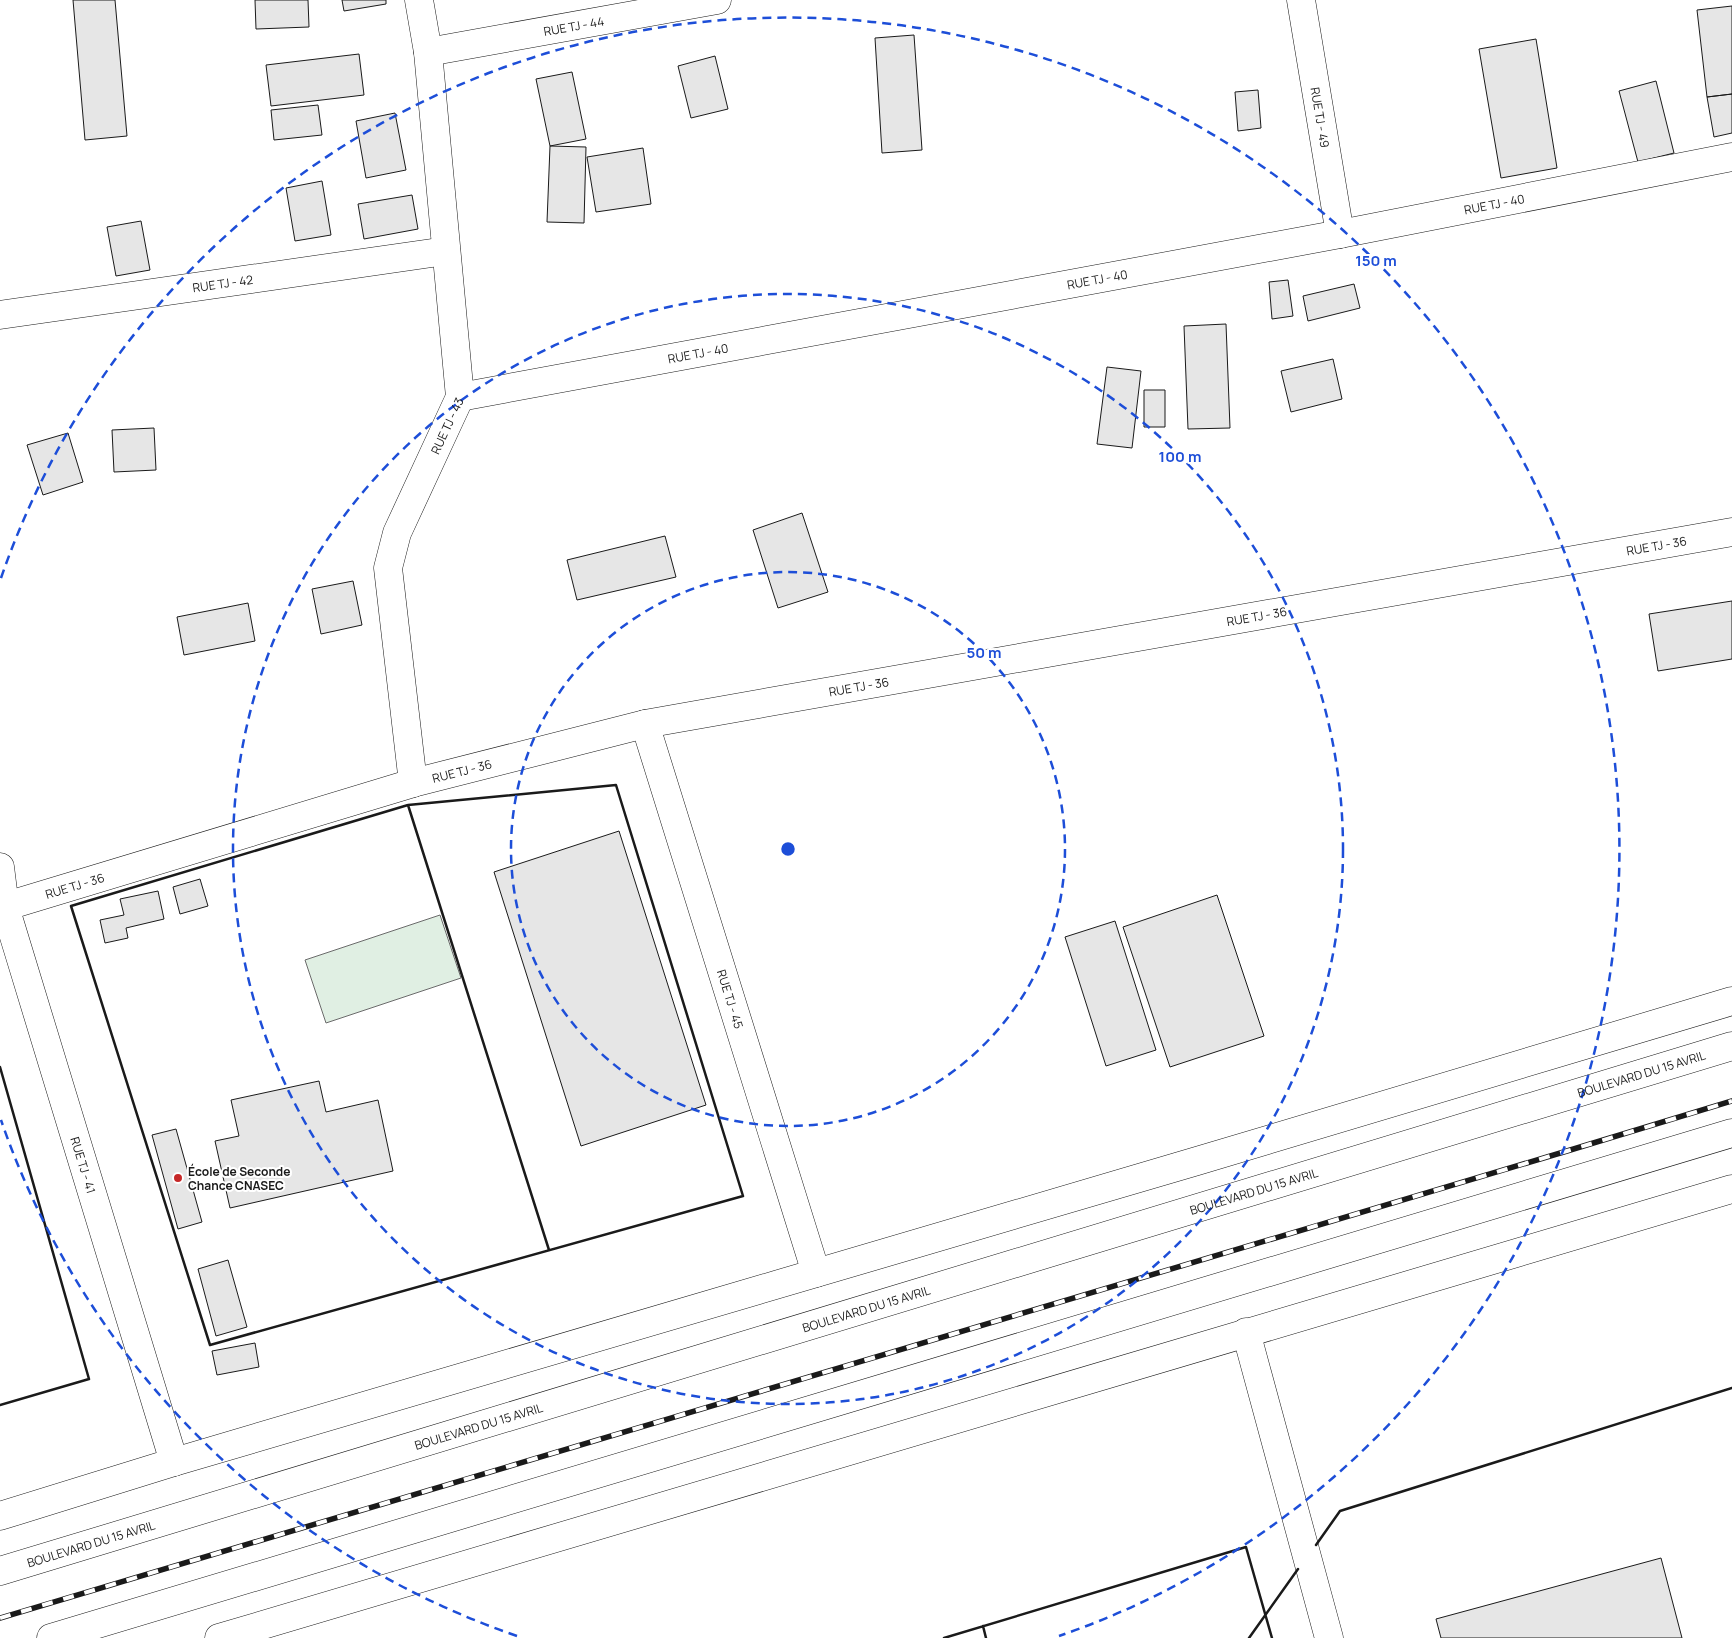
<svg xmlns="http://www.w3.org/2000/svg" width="1732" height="1638" viewBox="0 0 1732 1638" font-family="Manrope,sans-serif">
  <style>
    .green { fill: #e0efe3; stroke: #6a6a6a }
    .building { fill: #e6e6e6; stroke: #1a1a1a }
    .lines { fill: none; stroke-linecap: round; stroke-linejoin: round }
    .minor-casing { stroke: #1a1a1a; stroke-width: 29 }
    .primary-casing { stroke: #1a1a1a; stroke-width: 29 }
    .trunk-casing { stroke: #1a1a1a; stroke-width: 29 }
    .minor { stroke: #fff; stroke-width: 28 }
    .primary { stroke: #fff; stroke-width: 28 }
    .trunk { stroke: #fff; stroke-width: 28 }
    .rail-casing { stroke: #1a1a1a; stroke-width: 5.5 }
    .rail { stroke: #fff; stroke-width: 4; stroke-dasharray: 11; stroke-linecap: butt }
    .wall { stroke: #1a1a1a; stroke-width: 2.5 }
    .ring { fill: none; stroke: #1d4ed8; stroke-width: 2.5; stroke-dasharray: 9 6 }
    .poi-dot { fill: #c62828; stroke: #fff; stroke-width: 2 }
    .labels { text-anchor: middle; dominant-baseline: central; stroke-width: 4; stroke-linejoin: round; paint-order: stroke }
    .street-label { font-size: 12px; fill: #1a1a1a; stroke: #fff }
    .poi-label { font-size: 12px; font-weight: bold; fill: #1a1a1a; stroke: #fff; text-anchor: start }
    .centre { fill: #1d4ed8; stroke: #fff; stroke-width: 2.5 }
    .ring-label { font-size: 15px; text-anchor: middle; font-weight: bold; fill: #1d4ed8; stroke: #fff; stroke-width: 4; stroke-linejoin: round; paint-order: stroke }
  </style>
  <rect width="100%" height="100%" fill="#fff"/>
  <!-- green -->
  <path class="green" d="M440,915L461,978L326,1023L305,960Z"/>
  <!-- building -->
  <path class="building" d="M73,0H115L127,136L85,140Z
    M255,0H308L309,27L256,29Z
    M342,0H386V4L344,11Z
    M1732,6V94L1707,97L1697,10Z
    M914,35L922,150L882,153L875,38Z
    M1536,39L1557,168L1501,178L1479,49Z
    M359,54L364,95L271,106L266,65Z
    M715,56L728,109L691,118L678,66Z
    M572,72L586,139L550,146L536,79Z
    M1656,81L1674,153L1638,162L1619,91Z
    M1258,90L1261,128L1238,131L1235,92Z
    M1732,94V133L1714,137L1707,97Z
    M318,105L322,135L274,140L271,110Z
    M395,113L406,170L366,178L356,121Z
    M550,146L586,147L584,223L547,222Z
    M643,148L651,204L596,212L587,157Z
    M322,181L331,235L295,241L286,188Z
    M412,195L418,229L364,239L358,204Z
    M141,221L150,270L116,276L107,227Z
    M1288,280L1293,316L1272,319L1269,282Z
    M1354,284L1360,308L1308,321L1303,296Z
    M1226,324L1230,428L1188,429L1184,326Z
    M1333,359L1342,399L1291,412L1281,371Z
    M1107,367L1141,371L1132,448L1097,444Z
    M1144,390H1165V427H1144Z
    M154,428L156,470L114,472L112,430Z
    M68,433L83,482L43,495L27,445Z
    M802,513L828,592L778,608L753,530Z
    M665,536L676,577L577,600L567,560Z
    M353,581L362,625L321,634L312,589Z
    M1732,601V659L1658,671L1649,614Z
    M248,603L255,641L184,655L177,617Z
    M619,831L706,1105L581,1146L494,872Z
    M200,879L208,906L180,914L173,887Z
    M158,891L164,919L126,928L128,938L105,943L100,920L124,915L120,899Z
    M1217,895L1264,1036L1170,1067L1123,927Z
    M1115,921L1156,1050L1106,1066L1065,937Z
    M319,1081L326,1112L378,1100L393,1171L230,1208L215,1141L239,1136L231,1100Z
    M176,1129L202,1222L178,1229L152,1135Z
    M228,1260L247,1327L216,1336L198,1269Z
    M255,1343L259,1367L217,1375L212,1351Z
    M1661,1558L1682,1638H1441L1436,1619Z"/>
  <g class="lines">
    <defs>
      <g id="minor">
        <path id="s1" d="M1301,0L1340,234"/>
        <path id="s2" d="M428,52L717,0"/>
        <path id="s3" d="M0,315L446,251"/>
        <path id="s4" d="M460,397L1340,234L1732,157"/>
        <path id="s5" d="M645,724L816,1273"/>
        <path id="s6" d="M413,783L388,568L397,533L460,397L428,52L419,0"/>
        <path id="s7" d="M0,867L5,907L174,1462"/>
        <path id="s8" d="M0,908L413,783L645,724L1732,532"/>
        <path d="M1246,1332L1329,1638"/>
      </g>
      <path id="primary" d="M0,1516L174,1462L1197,1161L1732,1001
        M219,1638L1732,1189"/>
      <g id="trunk">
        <path id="s9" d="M0,1571L1732,1046"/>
        <path d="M51,1638L1732,1133"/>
      </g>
    </defs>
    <!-- minor casing -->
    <use href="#minor" class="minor-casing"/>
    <!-- primary casing -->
    <use href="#primary" class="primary-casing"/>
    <!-- trunk casing -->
    <use href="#trunk" class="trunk-casing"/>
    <!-- minor -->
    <use href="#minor" class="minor"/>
    <!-- primary -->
    <use href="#primary" class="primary"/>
    <!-- trunk -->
    <use href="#trunk" class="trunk"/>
    <defs>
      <path id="rail" d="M0,1618L1567,1151L1732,1101"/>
    </defs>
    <!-- rail casing -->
    <use href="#rail" class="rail-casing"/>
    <!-- rail -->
    <use href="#rail" class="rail"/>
    <!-- wall -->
    <path class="wall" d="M616,785L743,1196L210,1345L71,906L408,805Z
      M408,805L549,1250
      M0,1067L89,1379L0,1405
      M1316,1545L1340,1511L1732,1388
      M983,1626L986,1638
      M944,1638L1246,1547L1272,1638
      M1249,1638L1298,1569"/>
  </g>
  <!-- distance rings -->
  <g class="ring">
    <circle cx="788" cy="849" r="277"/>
    <circle cx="788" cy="849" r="555"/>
    <path d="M517 1636A832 832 0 0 1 1 1120M1 578A832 832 0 1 1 1059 1636"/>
  </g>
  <!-- markers -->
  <circle class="poi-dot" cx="178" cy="1178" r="5"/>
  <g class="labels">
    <!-- street labels -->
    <g class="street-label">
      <text stroke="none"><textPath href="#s2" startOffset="148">RUE TJ - 44</textPath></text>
      <text stroke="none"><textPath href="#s1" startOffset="119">RUE TJ - 49</textPath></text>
      <text stroke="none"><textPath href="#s4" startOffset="1052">RUE TJ - 40</textPath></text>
      <text stroke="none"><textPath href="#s4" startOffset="648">RUE TJ - 40</textPath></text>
      <text stroke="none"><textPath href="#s3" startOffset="225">RUE TJ - 42</textPath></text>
      <text stroke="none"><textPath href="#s4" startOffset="242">RUE TJ - 40</textPath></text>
      <text stroke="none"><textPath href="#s6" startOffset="371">RUE TJ - 43</textPath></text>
      <text stroke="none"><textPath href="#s8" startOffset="1698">RUE TJ - 36</textPath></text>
      <text stroke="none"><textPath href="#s8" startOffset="1292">RUE TJ - 36</textPath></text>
      <text stroke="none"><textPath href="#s8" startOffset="888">RUE TJ - 36</textPath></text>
      <text stroke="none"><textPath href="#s8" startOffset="482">RUE TJ - 36</textPath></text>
      <text stroke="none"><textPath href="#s8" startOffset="78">RUE TJ - 36</textPath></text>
      <text stroke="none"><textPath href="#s5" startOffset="288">RUE TJ - 45</textPath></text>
      <text stroke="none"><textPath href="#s9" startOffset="1715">BOULEVARD DU 15 AVRIL</textPath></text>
      <text stroke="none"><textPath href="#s7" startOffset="310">RUE TJ - 41</textPath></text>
      <text stroke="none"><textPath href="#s9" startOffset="1310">BOULEVARD DU 15 AVRIL</textPath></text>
      <text stroke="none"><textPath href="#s9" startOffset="905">BOULEVARD DU 15 AVRIL</textPath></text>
      <text stroke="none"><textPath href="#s9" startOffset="500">BOULEVARD DU 15 AVRIL</textPath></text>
      <text stroke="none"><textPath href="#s9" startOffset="95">BOULEVARD DU 15 AVRIL</textPath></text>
    </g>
    <!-- poi labels -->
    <g class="poi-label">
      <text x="188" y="1171">École de Seconde<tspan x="188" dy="14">Chance CNASEC</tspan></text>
    </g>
  </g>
  <circle cx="788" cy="849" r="8" class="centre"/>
  <g class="ring-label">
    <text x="1376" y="266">150 m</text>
    <text x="1180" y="462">100 m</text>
    <text x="984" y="658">50 m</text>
  </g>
</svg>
